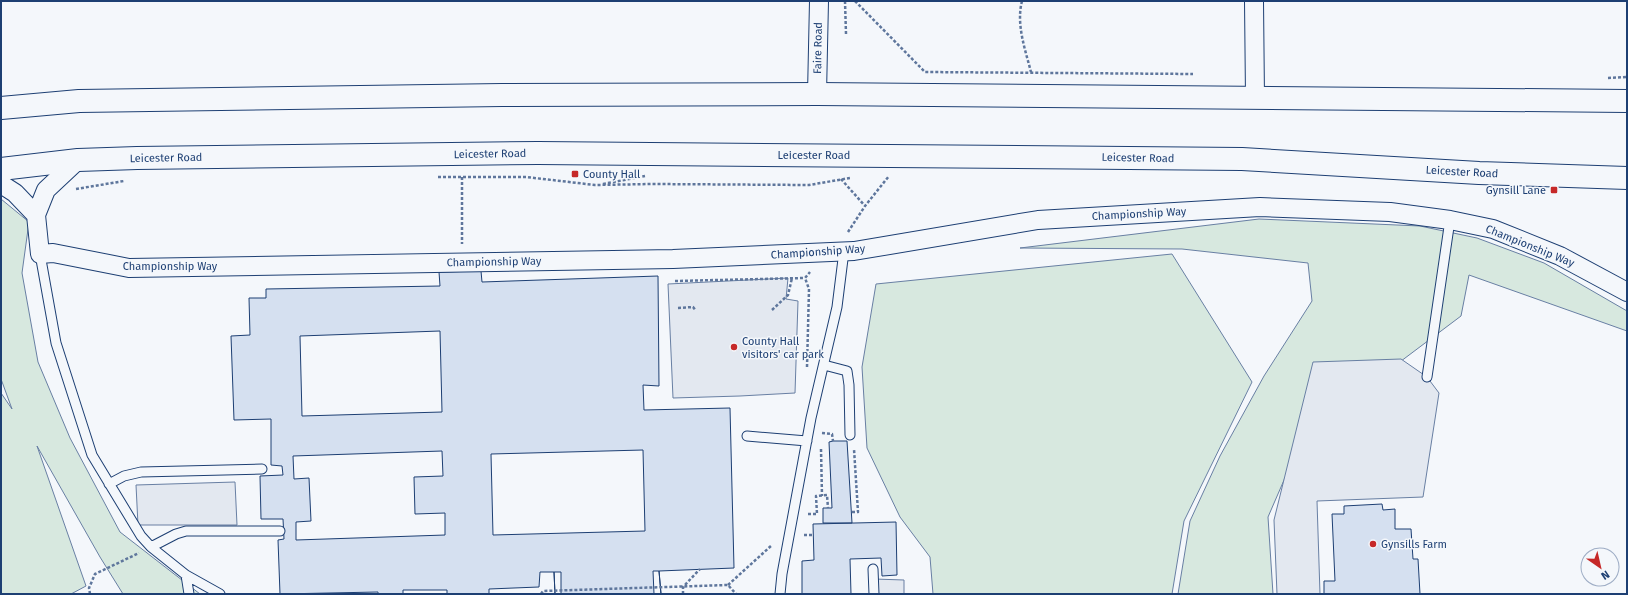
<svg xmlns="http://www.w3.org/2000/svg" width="1628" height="595" viewBox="0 0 1628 595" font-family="'Fira Sans',sans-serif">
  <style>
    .green { fill: #d7e8df; stroke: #687fa3 }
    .parking { fill: #e3e8f0; stroke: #687fa3 }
    .building { fill: #d5e0f0; stroke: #1d3f73; fill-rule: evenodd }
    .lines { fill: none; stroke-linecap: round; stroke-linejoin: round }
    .service-casing { stroke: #1d3f73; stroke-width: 11 }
    .minor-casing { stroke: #1d3f73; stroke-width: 20 }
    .trunk-casing { stroke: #1d3f73; stroke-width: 24 }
    .path { stroke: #5e769c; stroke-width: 2.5; stroke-dasharray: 3 2; stroke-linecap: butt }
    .service { stroke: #f4f7fb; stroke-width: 9 }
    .minor { stroke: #f4f7fb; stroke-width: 18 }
    .trunk { stroke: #f4f7fb; stroke-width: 22 }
    .poi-dot { fill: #c62828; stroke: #f4f7fb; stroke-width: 1.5 }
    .labels { text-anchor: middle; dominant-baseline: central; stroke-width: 3; stroke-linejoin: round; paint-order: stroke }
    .street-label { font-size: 11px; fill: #1d3f73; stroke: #f4f7fb }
    .poi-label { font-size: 11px; fill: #1d3f73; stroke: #f4f7fb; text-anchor: start }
  </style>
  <rect width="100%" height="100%" fill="#f4f7fb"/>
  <!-- green -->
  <path class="green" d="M1,199L29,222L22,273L38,362L70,438L120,532L200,594H123L100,557L37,446L86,586L71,594H1V393L12,409L1,379Z
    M1259,219L1420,226L1477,238L1544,263L1627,311V331L1469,275L1461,316L1304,434L1268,517L1273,594H1178L1190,521L1220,456L1264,376L1312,301L1308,263L1182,249L1020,248Z
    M1172,254L1252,382L1184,521L1172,594H933L930,557L900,517L867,448L862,367L876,284Z"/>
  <!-- parking -->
  <path class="parking" d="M788,278L786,299L798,301L795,393L740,396L673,398L668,284Z
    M1401,359L1427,377L1439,393L1423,497L1317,501L1320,594H1277L1274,520L1313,362Z
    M235,482L237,525H138L136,485Z
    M874,579L904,580V594H874Z"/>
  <!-- building -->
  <path class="building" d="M481,271L482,282L658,276L659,386L643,385L644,410L730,408L734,568L659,571L661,594H555L554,572H540L539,587L489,589V594H447V590H403V594H378V592L280,594L278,540L284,539L283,519H261L260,476L283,475L282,466L271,465V419L234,420L231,336L250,335L249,298H266V289L440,286L439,272ZM440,331L442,412L302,416L300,336ZM643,450L645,531L493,535L491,454ZM442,451L443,476L414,477L415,514L445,513V535L296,540V522L311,521L309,478L294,479L293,456Z
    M833,441H847L852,523H823V508H832L829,442Z
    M1382,504L1383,510L1395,509V529H1411L1413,559H1418L1420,594H1324V581H1335L1332,514H1344V506Z
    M896,522L897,575L882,576L881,558L850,559L851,594H802V561L814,560L813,524Z
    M653,571H659L661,594H654Z
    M554,572H561V594H555Z"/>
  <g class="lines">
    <defs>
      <path id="service" d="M40,254L56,343L92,455L141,536L151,547L186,575L220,594
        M824,365L847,371L849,385L850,435
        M1427,377L1450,220
        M747,436L807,441
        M109,484L124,476L141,472L262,469
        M151,547L176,534L186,531H280
        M873,569L874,594
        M186,575L189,594
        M780,594L782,574L811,418L837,307L844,251"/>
      <path id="minor" d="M1254,1L1255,98
        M817,94L819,1
        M78,160L46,190L36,215L40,254L53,253L129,268L673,259L854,251L1038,220L1260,207L1390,212L1450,220L1493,229L1560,256L1627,292
        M1,184L15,193L36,215"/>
      <path id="trunk" d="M1,108L79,101L502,95L817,94L1627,101
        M1,169L78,160L137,158L538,153L1242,159L1479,173L1627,178"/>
    </defs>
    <!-- service casing -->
    <use href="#service" class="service-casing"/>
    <!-- minor casing -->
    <use href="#minor" class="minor-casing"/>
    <!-- trunk casing -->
    <use href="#trunk" class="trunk-casing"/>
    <!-- path -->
    <path class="path" d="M845,1L846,34
      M855,1L925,72L1193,74
      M1022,1C1016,24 1025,49 1031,72
      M1608,78L1627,77
      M438,177H526L595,185L652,184L809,185L850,178
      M462,177V244
      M841,179L865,206
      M603,184L645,176
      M76,189L124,181
      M848,232L865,206L889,176
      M675,281L805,278
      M678,308L693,307L696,311
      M772,310L788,295L792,278
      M807,367L809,289L805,278L810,272
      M822,433L832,434L833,441
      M821,449L822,496
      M852,512H858L854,449
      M808,514H817L816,496L827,495L828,508
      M804,535H814
      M728,585L772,545
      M90,594L89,588L95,574L139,553
      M541,594L543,591L728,585L736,594
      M683,594V587L700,569"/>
    <!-- service -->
    <use href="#service" class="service"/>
    <!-- minor -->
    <use href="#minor" class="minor"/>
    <!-- trunk -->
    <use href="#trunk" class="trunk"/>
  </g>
  <!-- markers -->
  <g class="poi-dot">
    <rect x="571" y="170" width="8" height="8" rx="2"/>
    <rect x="1550" y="186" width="8" height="8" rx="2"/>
    <circle cx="734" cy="347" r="4"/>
    <circle cx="1373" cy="544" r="4"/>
  </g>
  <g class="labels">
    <!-- street labels -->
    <g class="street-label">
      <text transform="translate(818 48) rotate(-89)">Faire Road</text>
      <text transform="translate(490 154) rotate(-1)">Leicester Road</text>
      <text x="814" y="155">Leicester Road</text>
      <text transform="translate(166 158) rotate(-1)">Leicester Road</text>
      <text transform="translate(1138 158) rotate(1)">Leicester Road</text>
      <text transform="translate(1462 172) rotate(3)">Leicester Road</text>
      <text transform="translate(1139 214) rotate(-3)">Championship Way</text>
      <text transform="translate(1530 246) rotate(22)">Championship Way</text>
      <text transform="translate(818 252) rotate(-4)">Championship Way</text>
      <text transform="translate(494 262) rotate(-1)">Championship Way</text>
      <text x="170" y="266">Championship Way</text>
    </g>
    <!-- poi labels -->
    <g class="poi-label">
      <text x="583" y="174">County Hall</text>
      <text x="1546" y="190" text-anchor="end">Gynsill Lane</text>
      <text x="742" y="341">County Hall<tspan x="742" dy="13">visitors' car park</tspan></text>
      <text x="1381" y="544">Gynsills Farm</text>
    </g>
  </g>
  <!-- border -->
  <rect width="1628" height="595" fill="none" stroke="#1d3f73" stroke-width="4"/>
  <!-- north arrow -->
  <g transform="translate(1600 567) rotate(146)"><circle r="19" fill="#f4f7fb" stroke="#9eadc5"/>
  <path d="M0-3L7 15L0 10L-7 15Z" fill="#c62828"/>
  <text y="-6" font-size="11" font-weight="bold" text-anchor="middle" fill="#1d3f73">N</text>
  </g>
</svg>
